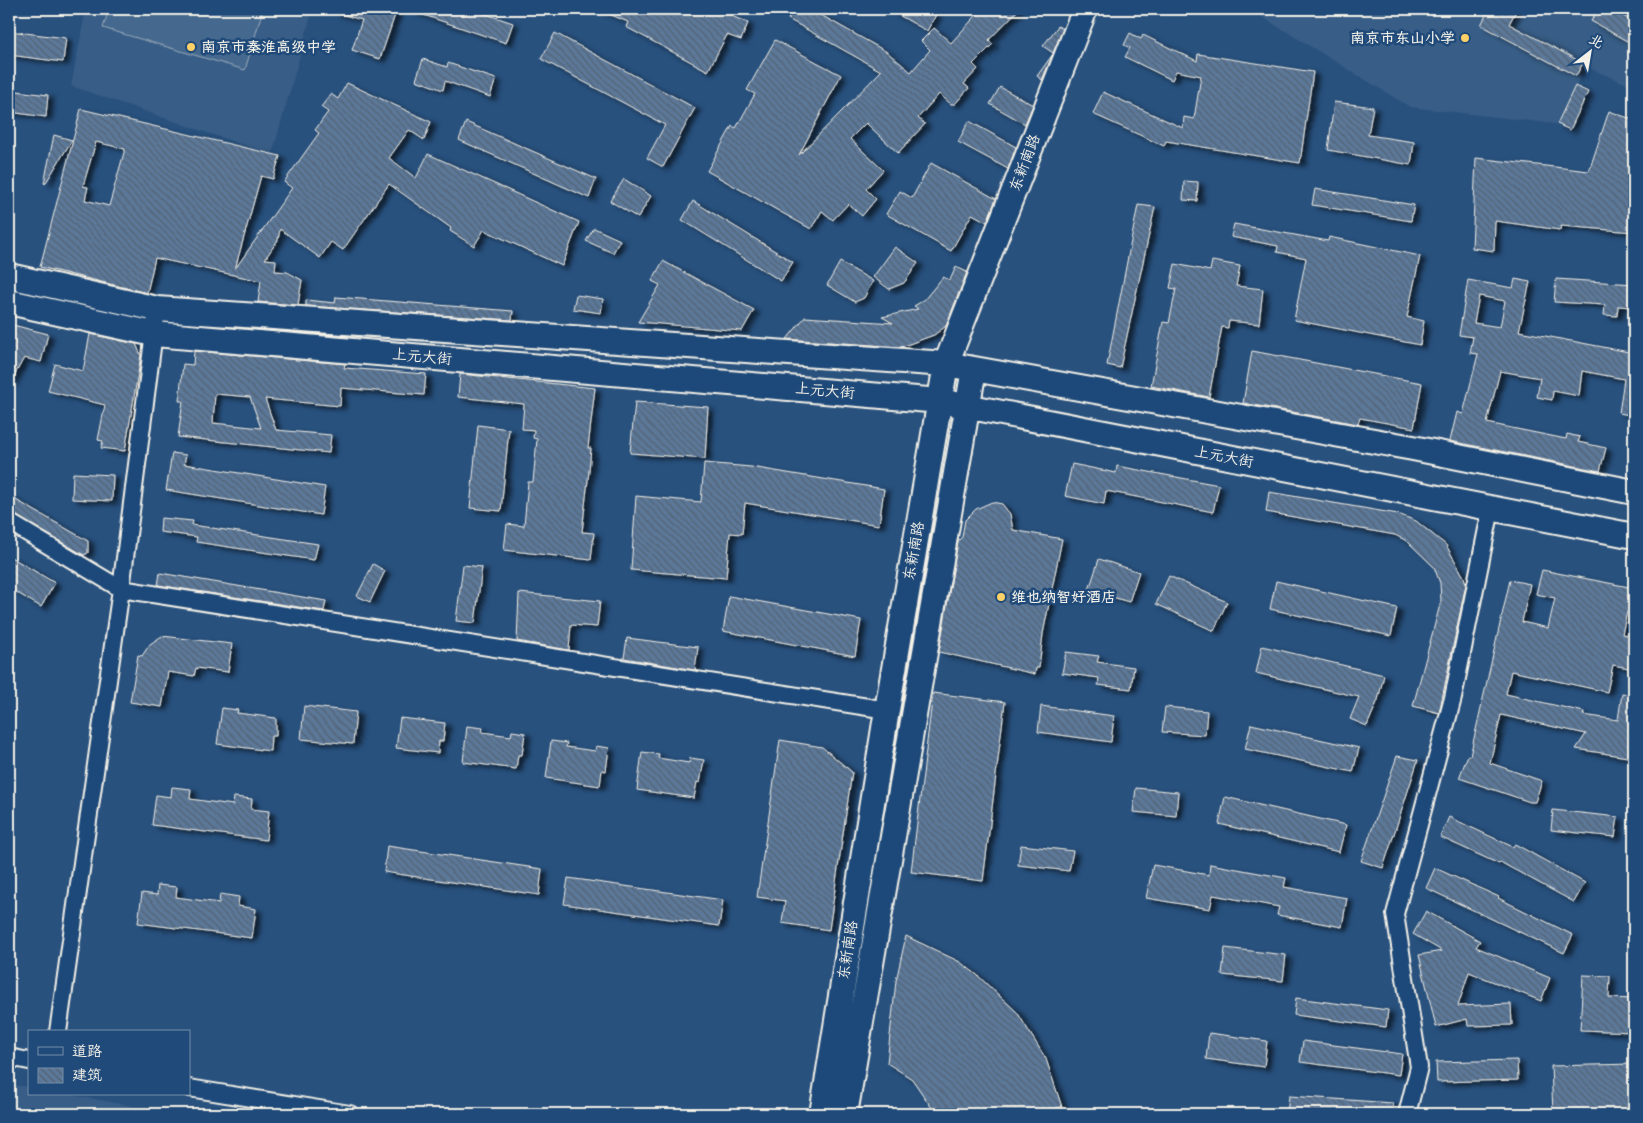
<svg xmlns="http://www.w3.org/2000/svg" width="1643" height="1123" viewBox="0 0 1643 1123" font-family="'Balsamiq Sans','LXGW WenKai TC',sans-serif">
  <style>
    .built { fill: #375d86 }
    .pitch { fill: #45688e; stroke: #9cacbb }
    .building { fill: url(#building-back-hatch); stroke: #f4f1e8; fill-rule: evenodd; filter: url(#shadow) }
    .lines { fill: none; stroke-linecap: round; stroke-linejoin: round }
    .minor-casing { stroke: #f4f1e8; stroke-width: 20 }
    .secondary-casing { stroke: #f4f1e8; stroke-width: 28 }
    .minor { stroke: #1f4a7a; stroke-width: 16 }
    .secondary { stroke: #1f4a7a; stroke-width: 24 }
    .poi-dot { fill: #ffd166; stroke: #1f4a7a; stroke-width: 2 }
    .labels { text-anchor: middle; dominant-baseline: central; stroke-width: 5; stroke-linejoin: round; paint-order: stroke }
    .poi-label { font-size: 15px; font-weight: bold; fill: #f4f1e8; stroke: #1f4a7a; text-anchor: start }
    .street-label { font-size: 15px; fill: #f4f1e8; stroke: #1f4a7a }
  </style>
  <defs>
    <pattern id="building-back-hatch" width="6" height="6" patternUnits="userSpaceOnUse" patternTransform="scale(1.25)"><rect width="6" height="6" fill="#5b7899"/><path d="M-1 5l2 2M0 0l6 6M5-1l2 2" fill="none" stroke="#536274"/></pattern>
    <filter id="shadow"><feDropShadow dx="5.5" dy="3" stdDeviation="2.5" flood-color="#0009"/></filter>
  </defs>
  <rect width="100%" height="100%" fill="#28517e"/>
  <filter id="ink" filterUnits="userSpaceOnUse"><feTurbulence type="fractalNoise" baseFrequency=".02" numOctaves="2"/><feDisplacementMap in="SourceGraphic" scale="10" xChannelSelector="R" yChannelSelector="G"/><feConvolveMatrix kernelMatrix="1 2 1 2 8 2 1 2 1" color-interpolation-filters="sRGB"/></filter>
  <g filter="url(#ink)">
    <!-- built -->
    <path class="built" d="M86,9H313L272,155L71,86Z
      M1249,9H1634V87L1586,67L1556,124L1410,107Z
      M9,1084L29,1087V1094H67L132,1106L130,1114H9Z"/>
    <!-- pitch -->
    <path class="pitch" d="M109,9H263L245,70L103,28Z"/>
    <!-- building -->
    <path class="building" d="M335,9H397L380,59L352,50L362,20L334,12Z
      M412,9H471L513,23L506,43L412,11Z
      M597,9H722L729,12L727,14L748,23L741,40L727,35L708,71L626,27L628,22Z
      M794,9H810L887,52L911,72L930,50L921,41L934,28L951,43L982,9H1019L989,40L993,44L973,64L978,69L964,84L969,88L955,104H951L939,94L918,118L925,124L898,153L866,123L850,139L883,170L866,189L876,199L862,216L848,204L833,220L822,211L811,229L707,171L732,126L736,128L755,94L747,90L775,40L841,75L799,155L881,71L788,19Z
      M888,9H925L936,15L927,31Z
      M1489,9H1517L1509,24L1583,63L1576,76L1481,25Z
      M1598,9H1611L1634,22V45L1591,21Z
      M1058,26L1063,29L1053,53L1043,46Z
      M9,31L66,38L63,62L9,55Z
      M555,33L695,108L663,167L647,158L665,125L541,59Z
      M1130,33L1141,39L1143,35L1197,61L1198,54L1313,72L1300,163L1166,141L1164,146L1093,114L1103,92L1183,128L1184,117L1194,119L1201,76L1176,71L1172,80L1125,57L1130,48L1124,45Z
      M1053,54L1042,80L1037,76Z
      M423,59L447,67L448,63L496,79L490,97L445,81L443,90L416,80Z
      M347,83L431,122L424,140L409,130L389,158L416,178L428,154L579,222L562,266L484,230L474,246L450,231L451,228L389,184L343,250L331,242L320,258L280,229L278,240L265,259L276,260L275,271L287,272L302,280L298,305L258,302L261,281L155,258L147,293L40,267L81,109L280,156L273,179L261,176L235,269L292,188L284,182L319,133L315,130L328,112L321,107L331,94L338,99ZM96,142L125,149L109,206L85,200L88,187L83,186Z
      M1575,86L1588,92L1570,130L1557,124Z
      M1000,87L1033,105L1025,124L990,104Z
      M9,90L48,95L46,117L9,112Z
      M1334,102L1373,107L1368,135L1414,142L1411,165L1328,150Z
      M1609,111L1634,120V232L1561,226L1560,230L1495,221L1494,251L1472,248L1476,158L1589,171Z
      M969,121L1016,147L1008,169L958,142Z
      M466,122L596,179L589,198L459,140Z
      M54,135L72,140L45,184L44,183Z
      M931,163L996,199L987,222L972,214L951,251L886,214L900,191L912,198Z
      M624,179L651,196L638,218L610,201Z
      M1184,181L1198,182L1197,201L1183,200Z
      M1315,189L1414,205L1411,221L1312,205Z
      M693,201L793,262L781,281L682,220Z
      M1138,205L1155,207L1120,368L1107,365Z
      M1234,224L1328,241L1329,237L1420,256L1407,317L1424,321L1420,345L1294,320L1306,258L1277,252L1278,246L1231,237Z
      M594,228L620,240L613,253L586,241Z
      M895,247L918,263L904,283L889,289L873,277Z
      M663,261L754,310L742,331L638,322L660,285L652,281Z
      M1212,261L1240,266L1236,286L1263,289L1259,324L1229,321L1228,328L1222,327L1209,397L1151,386L1163,322L1169,323L1176,289L1170,288L1175,264L1210,271Z
      M840,262L873,281L864,298L855,302L827,285Z
      M956,267L967,272L946,326L934,335L901,347L787,339L805,317L893,323L882,317L918,309L914,306L924,300L943,277L950,280Z
      M1515,279L1530,282L1519,331L1634,353V416L1619,413L1624,379L1582,371L1579,396L1553,391L1552,400L1537,397L1540,378L1500,371L1487,423L1566,439L1567,434L1580,437L1578,442L1606,448L1600,471L1450,441L1457,412L1463,414L1478,354L1470,353L1473,337L1459,335L1468,280L1513,288ZM1479,296L1505,301L1500,327L1474,323Z
      M1556,279L1634,284L1631,307L1618,306L1617,316L1604,315L1605,305L1554,302Z
      M576,295L603,299L601,313L573,309Z
      M336,297L513,311L512,320L306,306V300L335,303Z
      M9,324L48,334L41,362L24,358L9,385Z
      M90,334L136,344L141,355L125,451L101,448L103,441L98,440L105,405L48,391L55,364L83,371Z
      M194,351L345,364L344,368L426,374L424,395L341,388L340,406L265,399L276,430L331,435L329,453L178,437L183,401H179L183,364L193,365ZM215,394L250,397L261,428L213,423Z
      M1252,351L1422,383L1414,428L1360,418L1358,424L1243,403Z
      M460,374L595,388L588,448H591L589,471L582,532L594,533L591,560L504,550L507,524L524,526L528,482H533L537,439L533,438L534,430L522,429L524,404L458,397Z
      M635,402L708,407L705,459L630,453Z
      M478,425L509,429L501,511L470,508Z
      M172,453L186,455L184,464L325,487L321,515L166,490Z
      M704,463L751,467L884,489L879,525L745,503L742,534L730,533L726,578L631,570L636,496L701,502Z
      M1072,464L1116,473L1117,466L1219,485L1213,512L1106,491L1104,504L1065,496Z
      M73,473L113,475L112,501L72,499Z
      M1269,492L1398,514L1416,521L1446,545L1464,577L1466,584L1439,713L1413,706L1441,601L1440,583L1434,567L1407,541L1395,535L1266,512Z
      M9,496L88,541V553L84,555L9,512Z
      M992,502L1002,504L1010,514L1013,530L1062,539L1043,634L1039,668H1036L1035,674L939,652L958,541L962,537L965,520L976,509Z
      M161,518L193,521L192,525L318,544L314,560L196,542L197,537L160,532Z
      M9,556L55,583L41,607L9,588Z
      M1099,559L1139,572L1129,602L1089,590Z
      M373,564L385,571L370,602L357,596Z
      M463,565L482,567L475,623L456,621Z
      M1542,570L1634,588V613L1627,612L1622,634L1634,637V669L1613,665L1607,692L1511,671L1506,694L1584,712L1583,715L1618,720L1622,693L1634,695V758L1576,749L1586,734L1501,715L1490,763L1542,781L1535,802H1530L1459,778L1468,755L1470,756L1510,580L1530,584L1522,622L1548,628L1555,598L1536,594Z
      M160,573L326,601L324,611L158,585Z
      M1169,576L1227,602L1214,631L1156,604Z
      M1276,581L1397,608L1391,636L1270,609Z
      M519,593L600,601L597,627L571,625L569,650L517,641Z
      M729,596L861,620L855,656L723,631Z
      M162,636L232,644L228,672L196,668L194,676L168,672L162,707L130,702L138,655L142,656L150,644Z
      M627,638L698,647L695,670L624,658Z
      M1262,646L1384,675L1378,700L1367,726L1350,719L1359,697L1256,673Z
      M1066,652L1099,656L1097,662L1134,667L1131,689L1098,685L1099,678L1062,673Z
      M933,693L1005,702L983,881L911,872Z
      M304,706L356,712L353,744L301,739Z
      M1041,706L1114,716L1111,742L1038,732Z
      M1165,707L1207,711L1205,735L1162,732Z
      M222,708L238,710L237,713L276,718V736H271L270,751L217,744Z
      M400,718L445,723L443,741H439L438,753L396,748Z
      M1251,724L1359,748L1353,772L1245,749Z
      M467,726L483,728L482,732L511,736L512,731L525,733L522,755H518L516,769L463,762Z
      M780,740L822,747L852,772L829,930L782,923L785,901L757,897Z
      M551,741L567,743L566,747L595,751L596,746L609,748L606,771L602,770L600,786L546,778Z
      M642,752L659,754L658,758L689,763L690,758L704,760L700,783L697,782L694,798L637,790Z
      M1397,756L1418,760L1383,868L1361,861Z
      M172,787L191,789L190,799L233,805L234,797L252,799L251,809L269,811L266,840L152,825L156,795L171,797Z
      M1136,788L1178,792L1176,816L1133,812Z
      M1225,797L1346,825L1339,852L1219,824Z
      M1553,810L1618,817L1615,837L1551,830Z
      M1449,817L1513,847L1515,844L1585,883L1574,902L1500,862L1499,864L1440,837Z
      M1021,845L1073,851L1069,871L1018,865Z
      M387,846L542,869L539,895L384,872Z
      M1210,864L1286,878L1284,887L1347,898L1342,927L1277,915L1279,907L1213,895L1210,909L1146,898L1153,865L1209,875Z
      M1435,868L1499,897L1498,898L1573,935L1564,953L1426,888Z
      M568,878L723,900L719,926L564,904Z
      M158,885L177,887L176,897L219,903L220,894L239,897L238,906L256,909L252,938L138,923L142,893L157,895Z
      M1426,911L1480,941L1476,947L1550,978L1541,1001L1469,972L1458,1006L1511,1004L1512,1025L1468,1026L1467,1019L1436,1027L1419,955L1442,951L1413,934Z
      M906,936L960,962L976,974L1017,1012L1046,1059L1062,1107L1028,1114H936L912,1079L887,1063L896,981Z
      M1225,948L1286,955L1283,981L1222,975Z
      M1583,975L1610,976L1609,998L1634,999V1032L1580,1030Z
      M1296,998L1388,1010L1386,1027L1294,1015Z
      M1209,1033L1267,1041L1264,1067L1206,1059Z
      M1303,1041L1402,1054L1399,1075L1300,1062Z
      M1517,1060L1518,1080L1437,1082L1436,1062Z
      M1634,1064V1114H1553L1551,1066Z
      M1289,1096L1393,1103L1392,1114H1287Z"/>
    <g class="lines">
      <defs>
        <path id="minor" d="M9,522L121,589L887,710
          M58,1032L121,589L157,309
          M9,1057L29,1061
          M189,1088L350,1114
          M1407,1114L1419,1067L1395,914L1453,698L1491,509"/>
        <path id="secondary" d="M9,276L157,309L946,364L1413,448L1634,492
          M9,302L154,334L940,401L1634,536
          M822,1114L887,710L946,364L1085,9
          M845,1114L974,369"/>
      </defs>
      <!-- minor casing -->
      <use href="#minor" class="minor-casing"/>
      <!-- secondary casing -->
      <use href="#secondary" class="secondary-casing"/>
      <!-- minor -->
      <use href="#minor" class="minor"/>
      <!-- secondary -->
      <use href="#secondary" class="secondary"/>
    </g>
  </g>
  <!-- markers -->
  <g class="poi-dot">
    <circle cx="1465" cy="38" r="5"/>
    <circle cx="191" cy="47" r="5"/>
    <circle cx="1001" cy="597" r="5"/>
  </g>
  <g class="labels">
    <!-- poi labels -->
    <g class="poi-label">
      <text x="1455" y="38" text-anchor="end">南京市东山小学</text>
      <text x="201" y="47">南京市秦淮高级中学</text>
      <text x="1011" y="597">维也纳智好酒店</text>
    </g>
    <!-- street labels -->
    <g class="street-label">
      <text transform="translate(1025 163) rotate(-69)">东新南路</text>
      <text transform="translate(422 357) rotate(5)">上元大街</text>
      <text transform="translate(825 391) rotate(5)">上元大街</text>
      <text transform="translate(1224 457) rotate(11)">上元大街</text>
      <text transform="translate(914 551) rotate(-80)">东新南路</text>
      <text transform="translate(848 950) rotate(-81)">东新南路</text>
    </g>
  </g>
  <!-- margin -->
  <rect width="1643" height="1123" fill="none" stroke="#1f4a7a" stroke-width="30"/>
  <rect x="15" y="15" width="1613" height="1093" fill="none" stroke="#f4f1e8" stroke-width="2" filter="url(#ink)"/>
  <!-- legend -->
  <rect x="28" y="1030" width="162" height="65" fill="#1f4a7a" stroke="#748da6"/>
  <rect x="38" y="1047" width="25" height="8" fill="#1f4a7a" stroke="#748da6"/>
  <text x="72" y="1056" font-size="15" fill="#f4f1e8">道路</text>
  <rect x="38" y="1068" width="25" height="15" fill="url(#building-back-hatch)" stroke="#748da6"/>
  <text x="72" y="1080" font-size="15" fill="#f4f1e8">建筑</text>
  <!-- north arrow -->
  <g transform="translate(1590 52) rotate(31)" stroke="#1f4a7a" stroke-width="4" paint-order="stroke">
  <path d="M0-4L9 19L0 12L-9 19Z" fill="#f4f1e8"/>
  <text y="-8" font-size="14" font-weight="bold" text-anchor="middle" fill="#f4f1e8">北</text>
  </g>
</svg>
